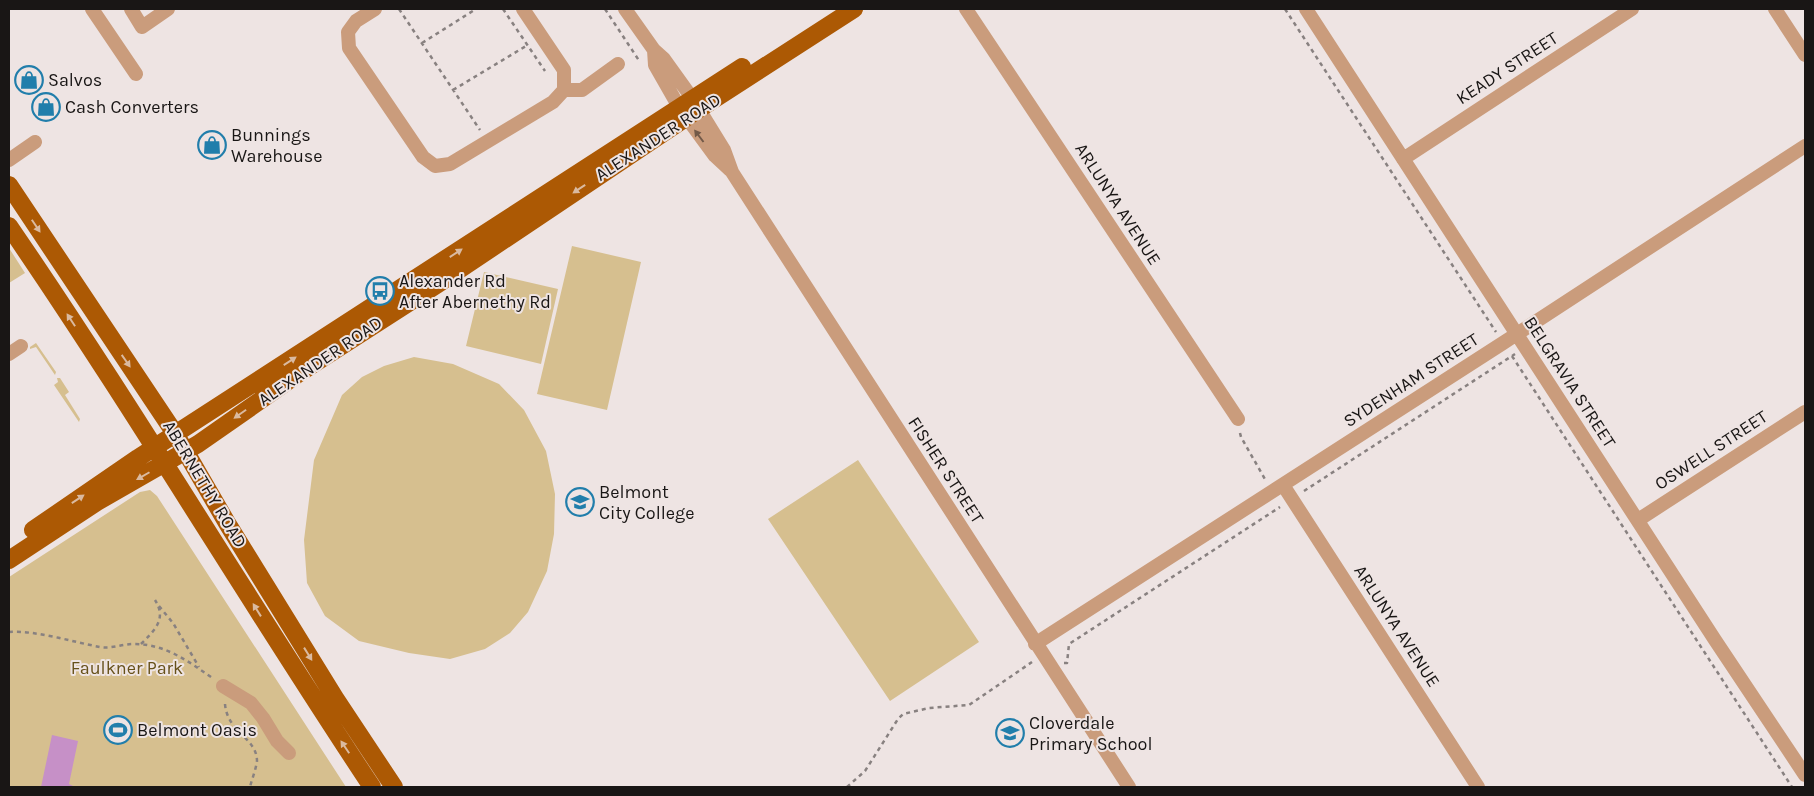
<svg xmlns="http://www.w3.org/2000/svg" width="1814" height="796" viewBox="0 0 1814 796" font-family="Karla,sans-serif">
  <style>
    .green { fill: #d6bf8f }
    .water { fill: #c690c7 }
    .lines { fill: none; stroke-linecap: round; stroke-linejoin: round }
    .path { stroke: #888180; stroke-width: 2.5; stroke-dasharray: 4 4; stroke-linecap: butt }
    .minor { stroke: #ca9c7c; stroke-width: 14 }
    .major { stroke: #ac5904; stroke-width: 18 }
    .oneway { fill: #725948 }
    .oneway2 { fill: #dabaa0 }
    .labels { text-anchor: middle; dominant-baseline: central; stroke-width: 4; stroke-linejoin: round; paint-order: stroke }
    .street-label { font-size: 18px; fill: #191615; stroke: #eee4e3 }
    .poi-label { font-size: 18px; fill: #191615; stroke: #eee4e3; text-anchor: start }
    .park-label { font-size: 18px; fill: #665019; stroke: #eee4e3 }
  </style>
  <rect width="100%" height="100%" fill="#eee4e3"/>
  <!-- green -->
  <path class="green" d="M572,246L641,262L607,410L537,394Z
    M9,248L25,273L9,283Z
    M484,272L558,289L541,364L466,346Z
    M36,343L56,372L55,375L36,347L30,349V347Z
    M414,357L453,364L499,384L524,410L546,451L555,494L554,534L547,571L528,612L510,633L485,649L450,659L409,653L359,641L325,616L307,583L304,540L314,460L342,395L362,377L384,366Z
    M57,378H60L69,392L65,395L80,419L79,422L54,385L58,382Z
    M858,460L979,642L890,701L768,519Z
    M150,490L157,496L346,787H9V577L140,492Z"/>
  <!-- water -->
  <path class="water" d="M52,735L78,741L69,784L73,786V787H41Z"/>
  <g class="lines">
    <!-- path -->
    <path class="path" d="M399,9L480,130
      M503,9L545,71
      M605,9L640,62
      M1285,9L1496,332
      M422,43L476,9
      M453,90L526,46
      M1512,356L1792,787
      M1240,433L1241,437L1266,481
      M1304,491L1515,354
      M159,606L173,623L199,667
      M9,632C35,630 73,642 100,647C112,649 122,644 134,644C166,644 189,662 214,679
      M141,644C155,630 167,619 155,600
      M1064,663H1067L1069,644L1280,507
      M225,704C227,732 257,738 257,761C256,769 252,779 250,787
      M847,787L865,771L898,719L903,714L929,708L969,705L1032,662"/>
    <!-- minor -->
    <path class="minor" d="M92,9L136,74
      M131,9L142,27L168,9
      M375,9L356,21L348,32L349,48L423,157L435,166L450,164L553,102L564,90V70L523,9
      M625,9L654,50L664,59L692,98L724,150L732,172L1129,787
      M966,9L1238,419
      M1306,9L1715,640L1805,775
      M1775,9L1805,55
      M654,50L655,65L679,107L715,156L730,170
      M564,90H582L618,64
      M1403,159L1632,9
      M9,160L35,142
      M9,354L21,346
      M1283,485L1478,787
      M1638,520L1805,412
      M1035,644L1503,343L1805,146
      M223,686L251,703L263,718L277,741L289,753"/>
    <!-- major -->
    <path class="major" d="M9,185L176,435L227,523L335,698L394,787
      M9,226C135,410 249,602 372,787
      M33,530L138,458L742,67
      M9,560L97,502L198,444L298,374L438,284L699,109L854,9"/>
  </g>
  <!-- one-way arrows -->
  <defs><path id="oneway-solid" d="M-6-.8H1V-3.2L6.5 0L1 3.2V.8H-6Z" transform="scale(1.25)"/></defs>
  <use class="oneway" href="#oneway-solid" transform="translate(699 136) rotate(-127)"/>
  <g class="oneway2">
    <use href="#oneway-solid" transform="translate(579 189) rotate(146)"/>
    <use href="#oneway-solid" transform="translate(36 226) rotate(56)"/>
    <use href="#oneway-solid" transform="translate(456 253) rotate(-33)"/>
    <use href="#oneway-solid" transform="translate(71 320) rotate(-123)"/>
    <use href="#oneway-solid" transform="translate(126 361) rotate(55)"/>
    <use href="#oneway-solid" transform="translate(290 361) rotate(-33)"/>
    <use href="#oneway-solid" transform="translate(240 414) rotate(145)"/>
    <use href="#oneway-solid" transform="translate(143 476) rotate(150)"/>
    <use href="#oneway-solid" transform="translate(78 499) rotate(-34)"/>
    <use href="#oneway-solid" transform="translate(257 610) rotate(-122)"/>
    <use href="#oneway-solid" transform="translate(308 654) rotate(58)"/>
    <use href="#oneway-solid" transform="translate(345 747) rotate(-124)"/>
  </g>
  <!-- icons -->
  <defs>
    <symbol id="shop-ring" viewBox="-11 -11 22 22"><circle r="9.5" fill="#eee4e3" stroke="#217eab" stroke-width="1.5"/><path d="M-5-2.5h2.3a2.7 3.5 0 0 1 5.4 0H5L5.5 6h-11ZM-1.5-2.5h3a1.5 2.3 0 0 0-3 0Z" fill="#217eab"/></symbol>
    <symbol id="bus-ring" viewBox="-11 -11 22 22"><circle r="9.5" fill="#eee4e3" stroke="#217eab" stroke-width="1.5"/><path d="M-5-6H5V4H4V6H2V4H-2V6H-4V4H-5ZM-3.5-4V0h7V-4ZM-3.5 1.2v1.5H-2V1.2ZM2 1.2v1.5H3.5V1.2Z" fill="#217eab"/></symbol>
    <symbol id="school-ring" viewBox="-11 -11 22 22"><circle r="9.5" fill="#eee4e3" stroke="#217eab" stroke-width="1.5"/><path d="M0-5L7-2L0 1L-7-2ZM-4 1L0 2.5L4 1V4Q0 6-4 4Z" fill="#217eab"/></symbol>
    <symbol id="stadium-ring" viewBox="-11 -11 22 22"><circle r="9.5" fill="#eee4e3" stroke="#217eab" stroke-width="1.5"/><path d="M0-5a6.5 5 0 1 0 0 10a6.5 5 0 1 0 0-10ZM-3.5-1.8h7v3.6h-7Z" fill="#217eab"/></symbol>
  </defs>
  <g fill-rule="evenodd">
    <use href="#shop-ring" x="13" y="64" width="32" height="32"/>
    <use href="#shop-ring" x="30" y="91" width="32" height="32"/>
    <use href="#shop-ring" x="196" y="129" width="32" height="32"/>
    <use href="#bus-ring" x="364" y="275" width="32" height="32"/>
    <use href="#school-ring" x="564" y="486" width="32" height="32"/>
    <use href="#stadium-ring" x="102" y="714" width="32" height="32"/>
    <use href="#school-ring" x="994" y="717" width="32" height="32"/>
  </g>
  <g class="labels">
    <!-- street labels -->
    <g class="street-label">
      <text transform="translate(1507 68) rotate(-33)">KEADY STREET</text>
      <text transform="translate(658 137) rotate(-33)">ALEXANDER ROAD</text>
      <text transform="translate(1118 204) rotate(57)">ARLUNYA AVENUE</text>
      <text transform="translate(320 361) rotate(-34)">ALEXANDER ROAD</text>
      <text transform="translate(1411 380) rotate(-33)">SYDENHAM STREET</text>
      <text transform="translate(1570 382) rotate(57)">BELGRAVIA STREET</text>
      <text transform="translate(1711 450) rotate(-33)">OSWELL STREET</text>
      <text transform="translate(946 470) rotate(57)">FISHER STREET</text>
      <text transform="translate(205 484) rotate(59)">ABERNETHY ROAD</text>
      <text transform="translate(1397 626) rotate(57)">ARLUNYA AVENUE</text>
    </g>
    <!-- poi labels -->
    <g class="poi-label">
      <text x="48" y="80">Salvos</text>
      <text x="65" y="107">Cash Converters</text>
      <text x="231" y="135">Bunnings<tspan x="231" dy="21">Warehouse</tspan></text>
      <text x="399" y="281">Alexander Rd<tspan x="399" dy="21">After Abernethy Rd</tspan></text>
      <text x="599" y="492">Belmont<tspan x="599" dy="21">City College</tspan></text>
      <text x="1029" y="723">Cloverdale<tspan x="1029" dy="21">Primary School</tspan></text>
      <text x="137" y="730">Belmont Oasis</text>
    </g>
    <!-- park labels -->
    <g class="park-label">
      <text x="127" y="668">Faulkner Park</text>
    </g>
  </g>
  <!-- border -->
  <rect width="1814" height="796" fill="none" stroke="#191615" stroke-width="20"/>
</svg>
